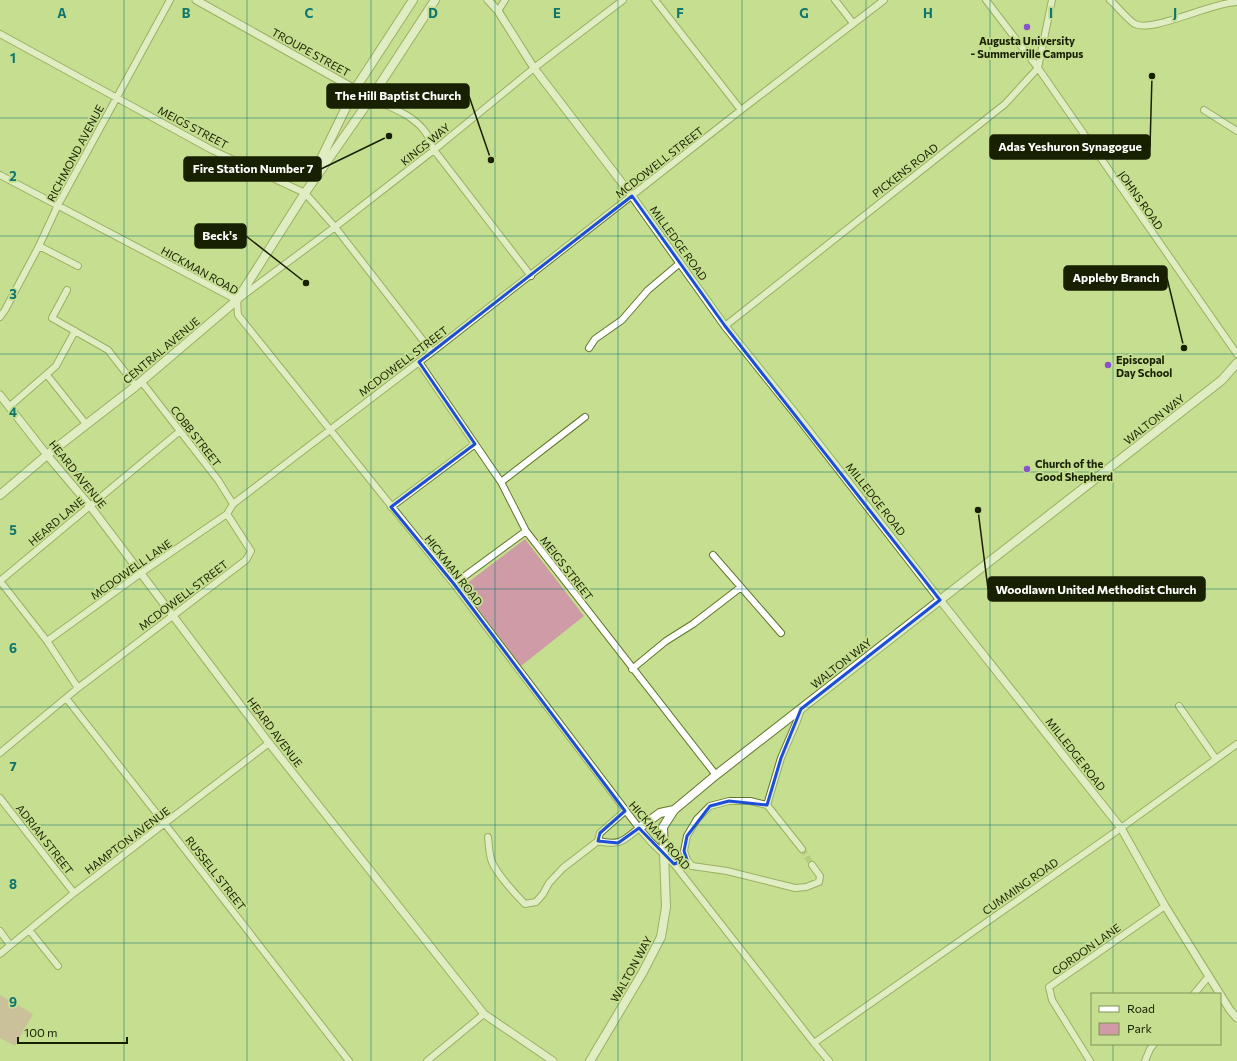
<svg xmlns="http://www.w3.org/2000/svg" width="1237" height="1061" viewBox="0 0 1237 1061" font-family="Commissioner,sans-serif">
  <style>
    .green { fill: #ce9ba7 }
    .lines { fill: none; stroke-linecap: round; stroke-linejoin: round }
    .minor-tunnel { stroke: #a3b874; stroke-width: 6; stroke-dasharray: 6 3; stroke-linecap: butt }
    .minor-casing { stroke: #63772b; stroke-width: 8 }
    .tertiary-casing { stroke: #63772b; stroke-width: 9 }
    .secondary-casing { stroke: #63772b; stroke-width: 10 }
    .minor { stroke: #fff; stroke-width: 6 }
    .tertiary { stroke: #fff; stroke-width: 7 }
    .secondary { stroke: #fff; stroke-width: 8 }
    .marked { fill: none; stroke: #1d4ed8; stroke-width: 3; stroke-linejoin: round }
    .grid { fill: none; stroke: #0f766e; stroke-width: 1; stroke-opacity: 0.55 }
    .poi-dot { fill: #8b53cb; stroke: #c6de90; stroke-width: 1.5 }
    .labels { text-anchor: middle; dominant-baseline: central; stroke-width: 3.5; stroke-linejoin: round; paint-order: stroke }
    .poi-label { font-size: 11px; font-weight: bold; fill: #182002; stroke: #c6de90; text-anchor: start }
    .street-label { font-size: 11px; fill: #182002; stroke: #c6de90 }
    .grid-label { font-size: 13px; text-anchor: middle; font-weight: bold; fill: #0f766e; stroke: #c6de90; stroke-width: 3.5; stroke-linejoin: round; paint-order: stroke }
    .leader { fill: none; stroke: #182002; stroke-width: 1.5 }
    .callout-dot { fill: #182002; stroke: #c6de90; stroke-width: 1.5 }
    .callout { fill: #182002; stroke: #182002; stroke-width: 1.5 }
    .callout-label { font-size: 12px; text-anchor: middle; font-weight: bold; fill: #fff }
  </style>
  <rect width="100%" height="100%" fill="#c6de90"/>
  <!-- green -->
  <path class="green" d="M525,539L584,616L521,666L462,587Z
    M0,995L33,1014L15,1046L0,1038Z"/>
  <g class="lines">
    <!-- minor-tunnel -->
    <path class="minor-tunnel" d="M802,849L812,865"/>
    <defs>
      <path id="minor" d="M655,0L741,110
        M835,0L853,23
        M986,0L1038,68L1237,354
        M1110,0C1116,5 1129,21 1135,24C1152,33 1213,2 1237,2
        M498,11L505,0
        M0,34L212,150L305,193L335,227L432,352
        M371,98C390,107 414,115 426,133C429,138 431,145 434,150L531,276
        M1204,110L1237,131
        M0,175L237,300L238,315L454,584L639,828L651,842L674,864L814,1043L829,1061
        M39,246L78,266
        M67,290L52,318L108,350L136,386
        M241,297L335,227L434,150L534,68L623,0
        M0,317L5,310L39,246L58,205L170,0
        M725,326L1005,104L1038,68L1052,0
        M589,348L595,339L622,320L648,290L680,263
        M419,362L501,482L526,531L716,775
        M47,375L86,424
        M141,381L218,480L233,504
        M10,406L56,366L75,331
        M501,482L585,417
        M391,507L475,444
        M713,555L781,633
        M0,581L180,431
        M0,581L47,641L78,688
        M454,584L526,531
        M47,641L141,573L227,514
        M632,669L666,641L693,624L741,587
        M66,698L165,824L349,1061
        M1179,706L1216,759
        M801,709L797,721L781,758L767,805L802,849
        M0,753L78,688L246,560L251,551L227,514L233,504L432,352L741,110L884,0
        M0,798L74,893
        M767,805L750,801H729L710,806L697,819L687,836L684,851L687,860L692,866L727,871L795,888L806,887L819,882L820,876L812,865
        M488,837C489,845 489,855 492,862C497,874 516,895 525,904L536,902L543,894L549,883L563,868L598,841L600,833L625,811
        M598,841C620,846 623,841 639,828
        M0,931L10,945
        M30,931L58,966
        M0,954L74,893L269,743
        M1194,994L1209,976
        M814,1043L1121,828L1237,744
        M427,1061L484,1014
        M1090,1061L1052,1000L1049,987L1165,906
        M1145,1061L1150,1049L1154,1044"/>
      <path id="tertiary" d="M196,0L371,98
        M488,0L498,11L534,68L632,196L725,326L794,412L940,600L1121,828L1165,906L1230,1010L1237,1018
        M0,395L47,455L90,506L269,743L484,1014L553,1061"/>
      <path id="secondary" d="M316,169L355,89L413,0
        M0,495L47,455L136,386L237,300L305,193L371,98L435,0
        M639,828L660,813L674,810
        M590,1061L643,972L661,937L666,907L663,827L674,810L716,775L1222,380L1237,363"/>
    </defs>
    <!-- minor casing -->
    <use href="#minor" class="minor-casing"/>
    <!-- tertiary casing -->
    <use href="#tertiary" class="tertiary-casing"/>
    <!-- secondary casing -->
    <use href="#secondary" class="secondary-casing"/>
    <!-- minor -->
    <use href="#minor" class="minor"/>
    <!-- tertiary -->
    <use href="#tertiary" class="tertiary"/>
    <!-- secondary -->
    <use href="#secondary" class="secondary"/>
  </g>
  <!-- marked area -->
  <path d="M0 0H1237V1061H0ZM632,196L725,326L940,600L801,709L781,758L767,805L729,801L710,806L687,836L684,851L687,860L674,864L639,828L618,843L598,841L600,833L625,811L454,584L391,507L475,444L419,362Z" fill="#c6de90" fill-opacity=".55" fill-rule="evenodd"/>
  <path class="marked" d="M632,196L725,326L940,600L801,709L781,758L767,805L729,801L710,806L687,836L684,851L687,860L674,864L639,828L618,843L598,841L600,833L625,811L454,584L391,507L475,444L419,362Z"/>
  <!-- grid -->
  <path class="grid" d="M124,0V1061M247,0V1061M371,0V1061M495,0V1061M618,0V1061M742,0V1061M866,0V1061M990,0V1061M1113,0V994M0,118H1237M0,236H1237M0,354H1237M0,472H1237M0,589H1237M0,707H1237M0,825H1237M0,943H1237M1113,1044V1061"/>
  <!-- markers -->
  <g class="poi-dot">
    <circle cx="1027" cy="27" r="4"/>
    <circle cx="1108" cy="365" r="4"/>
    <circle cx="1027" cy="469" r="4"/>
  </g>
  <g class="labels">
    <!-- poi labels -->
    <g class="poi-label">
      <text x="1027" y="40" text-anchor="middle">Augusta University<tspan x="1027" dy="13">- Summerville Campus</tspan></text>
      <text x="1116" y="359">Episcopal<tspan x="1116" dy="13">Day School</tspan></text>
      <text x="1035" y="463">Church of the<tspan x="1035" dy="13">Good Shepherd</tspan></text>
    </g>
    <!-- street labels -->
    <g class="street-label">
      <text transform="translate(311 52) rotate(29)">TROUPE STREET</text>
      <text transform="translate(193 127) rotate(28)">MEIGS STREET</text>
      <text transform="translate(425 144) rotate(-39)">KINGS WAY</text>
      <text transform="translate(75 153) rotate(-62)">RICHMOND AVENUE</text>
      <text transform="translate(659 162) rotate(-38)">MCDOWELL STREET</text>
      <text transform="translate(905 170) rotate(-38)">PICKENS ROAD</text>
      <text transform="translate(1141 200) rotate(55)">JOHNS ROAD</text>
      <text transform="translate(679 243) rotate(54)">MILLEDGE ROAD</text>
      <text transform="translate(200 270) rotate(29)">HICKMAN ROAD</text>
      <text transform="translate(161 350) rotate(-40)">CENTRAL AVENUE</text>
      <text transform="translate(403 361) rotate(-37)">MCDOWELL STREET</text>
      <text transform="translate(1154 419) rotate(-38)">WALTON WAY</text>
      <text transform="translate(196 436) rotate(52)">COBB STREET</text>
      <text transform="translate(78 474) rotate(51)">HEARD AVENUE</text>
      <text transform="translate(876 499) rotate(52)">MILLEDGE ROAD</text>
      <text transform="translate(56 521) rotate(-40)">HEARD LANE</text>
      <text transform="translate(567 568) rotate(52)">MEIGS STREET</text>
      <text transform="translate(131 569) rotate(-35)">MCDOWELL LANE</text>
      <text transform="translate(454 570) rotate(52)">HICKMAN ROAD</text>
      <text transform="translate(183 595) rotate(-37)">MCDOWELL STREET</text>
      <text transform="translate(841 663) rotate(-38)">WALTON WAY</text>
      <text transform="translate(275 732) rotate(53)">HEARD AVENUE</text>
      <text transform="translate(1076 754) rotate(52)">MILLEDGE ROAD</text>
      <text transform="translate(660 835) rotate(49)">HICKMAN ROAD</text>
      <text transform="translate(45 839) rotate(52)">ADRIAN STREET</text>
      <text transform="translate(127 840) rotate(-37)">HAMPTON AVENUE</text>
      <text transform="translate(216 873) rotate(52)">RUSSELL STREET</text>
      <text transform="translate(1020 886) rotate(-35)">CUMMING ROAD</text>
      <text transform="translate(1086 949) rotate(-35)">GORDON LANE</text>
      <text transform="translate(631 969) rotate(-61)">WALTON WAY</text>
    </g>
  </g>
  <g class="grid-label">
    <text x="62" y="18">A</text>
    <text x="186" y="18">B</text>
    <text x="309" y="18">C</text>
    <text x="433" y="18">D</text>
    <text x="557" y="18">E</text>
    <text x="680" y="18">F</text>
    <text x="804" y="18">G</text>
    <text x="928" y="18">H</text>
    <text x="1051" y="18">I</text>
    <text x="1175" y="18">J</text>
    <text x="13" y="63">1</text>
    <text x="13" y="181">2</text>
    <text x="13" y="299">3</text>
    <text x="13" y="417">4</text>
    <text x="13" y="535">5</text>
    <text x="13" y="653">6</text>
    <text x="13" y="771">7</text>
    <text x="13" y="889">8</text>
    <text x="13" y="1007">9</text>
  </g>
  <!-- callouts -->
  <path class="leader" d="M491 160L469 96M1152 76L1150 147M389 136L321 169M306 283L246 236M1184 348L1167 278M978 510L988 589"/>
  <g class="callout-dot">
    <circle cx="491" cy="160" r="4"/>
    <circle cx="1152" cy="76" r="4"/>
    <circle cx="389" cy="136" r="4"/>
    <circle cx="306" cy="283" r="4"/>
    <circle cx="1184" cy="348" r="4"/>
    <circle cx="978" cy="510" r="4"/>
  </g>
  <g class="callout">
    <rect x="327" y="84" width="142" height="24" rx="4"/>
    <rect x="990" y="135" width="160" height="24" rx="4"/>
    <rect x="184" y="157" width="137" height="24" rx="4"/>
    <rect x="195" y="224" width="51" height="24" rx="4"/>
    <rect x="1064" y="266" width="103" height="24" rx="4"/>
    <rect x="988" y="577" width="217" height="24" rx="4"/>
  </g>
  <g class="callout-label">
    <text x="398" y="100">The Hill Baptist Church</text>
    <text x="1070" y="151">Adas Yeshuron Synagogue</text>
    <text x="253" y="173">Fire Station Number 7</text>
    <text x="220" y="240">Beck's</text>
    <text x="1116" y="282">Appleby Branch</text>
    <text x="1096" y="594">Woodlawn United Methodist Church</text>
  </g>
  <!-- legend -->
  <rect x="1091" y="993" width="130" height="52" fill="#c6de90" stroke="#809257"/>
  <rect x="1099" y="1006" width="20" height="6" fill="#ffffff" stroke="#809257"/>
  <text x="1127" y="1013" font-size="12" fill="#182002">Road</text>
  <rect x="1099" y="1023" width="20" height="12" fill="#ce9ba7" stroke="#809257"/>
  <text x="1127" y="1033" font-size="12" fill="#182002">Park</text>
  <!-- scale -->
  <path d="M18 1037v6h109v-6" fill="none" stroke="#182002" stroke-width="2"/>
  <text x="24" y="1037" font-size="12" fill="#182002" stroke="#c6de90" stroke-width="3" paint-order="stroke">100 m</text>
</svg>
